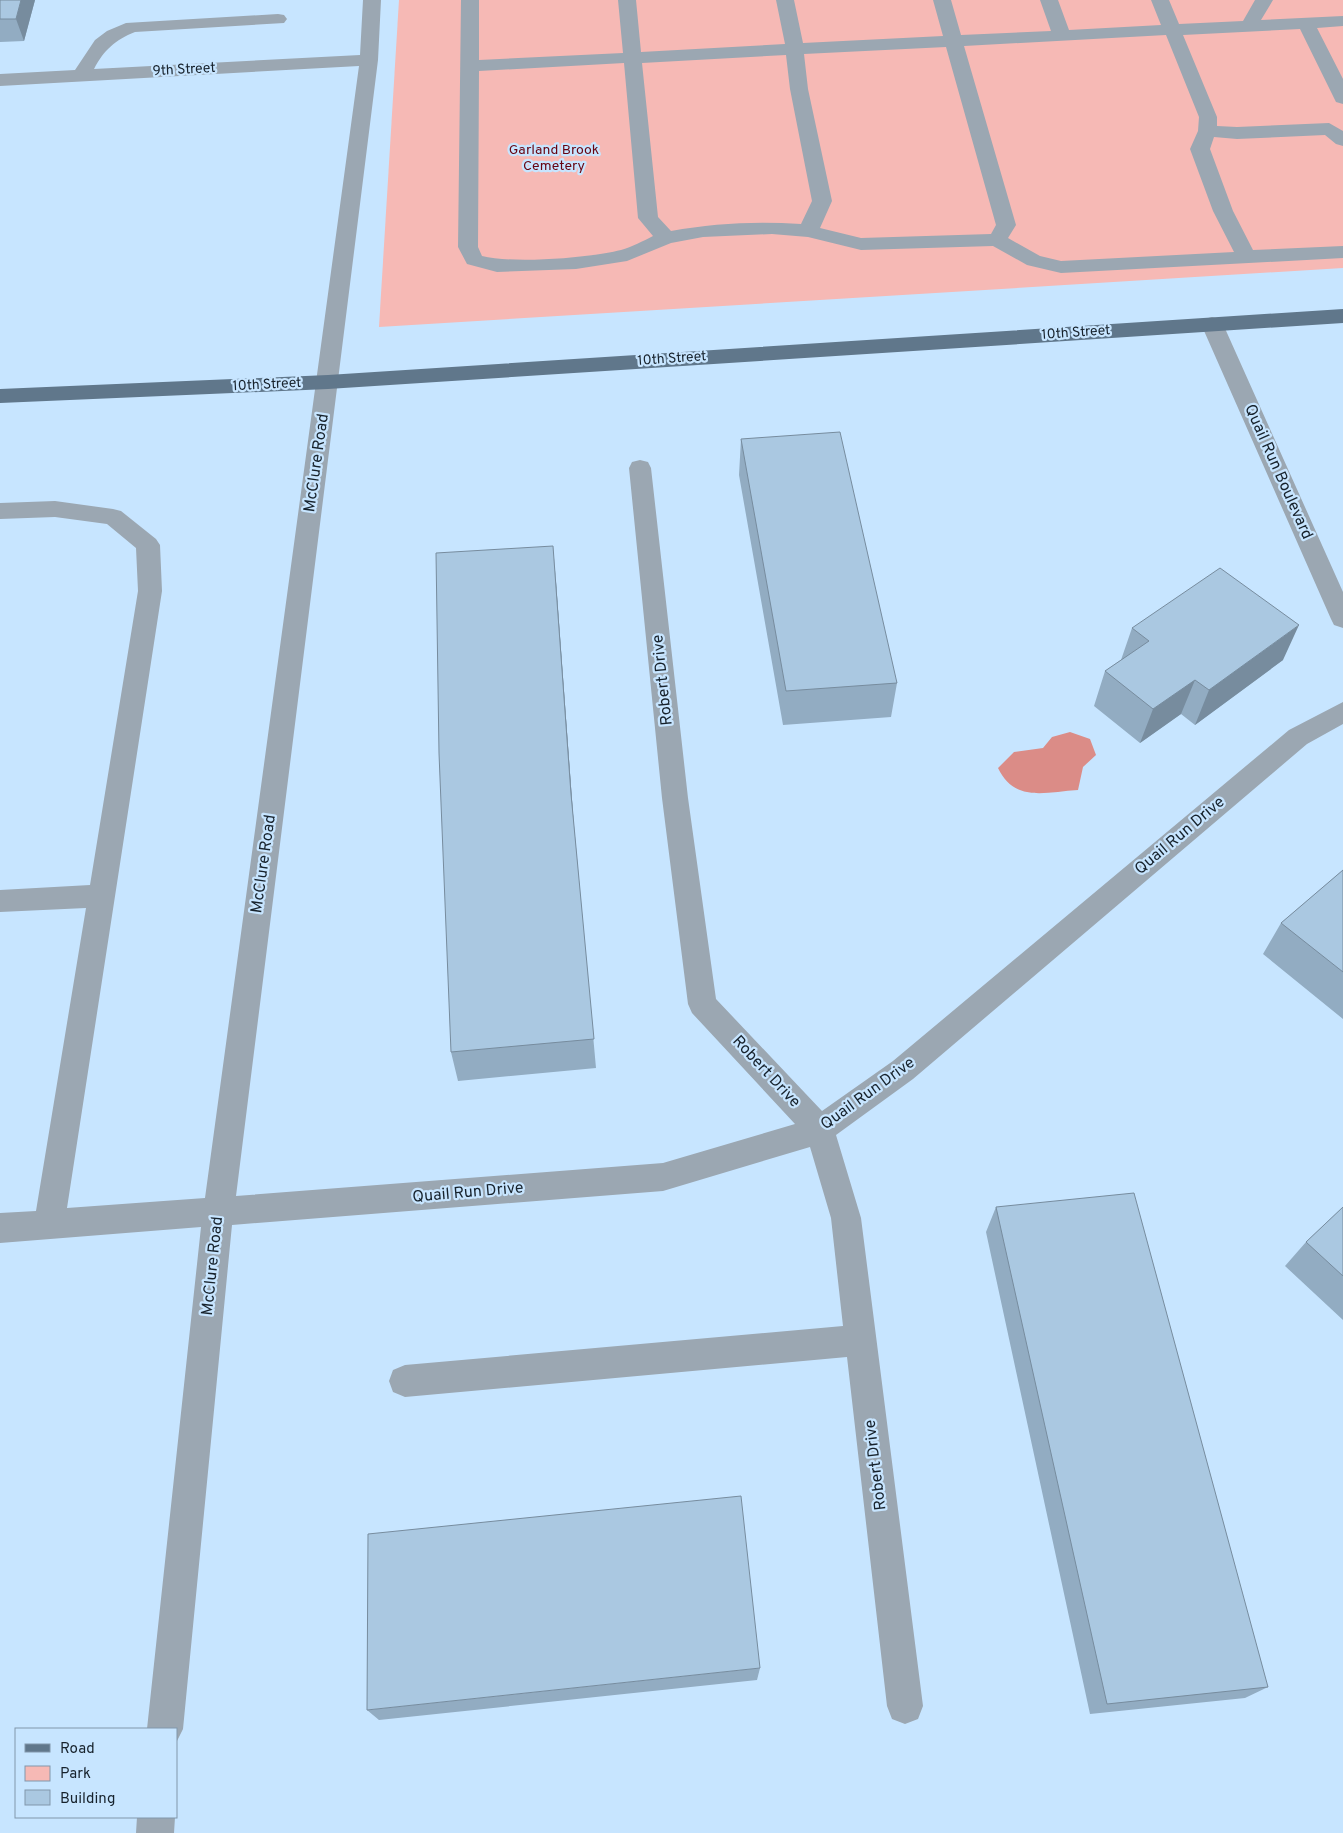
<svg xmlns="http://www.w3.org/2000/svg" width="1343" height="1833" viewBox="0 0 1343 1833" font-family="Overpass,sans-serif">
  <style>
    .green { fill: #f6b9b5 }
    .forest { fill: #db8c87 }
    .lines { fill: none; stroke-linecap: round; stroke-linejoin: round }
    .minor { fill: #9ba7b2; fill-rule: evenodd }
    .major { fill: #60778b; fill-rule: evenodd }
    .wall { fill: #92acc2 }
    .shaded-wall { fill: #778c9e }
    .building { fill: #aac8e1; stroke: #778c9e }
    .labels { text-anchor: middle; dominant-baseline: central; stroke-width: 4.5; stroke-linejoin: round; paint-order: stroke }
    .far-street-label { font-size: 14px; fill: #17222c; stroke: #c7e5ff }
    .far-park-label { font-size: 14px; fill: #670411; stroke: #c7e5ff }
    .street-label { font-size: 16px; fill: #17222c; stroke: #c7e5ff }
  </style>
  <rect width="100%" height="100%" fill="#c7e5ff"/>
  <!-- green -->
  <path class="green" d="M399,0H1343V268L379,327Z"/>
  <!-- forest -->
  <path class="forest" d="M1070,732L1090,739L1096,755L1083,767L1078,790C1045,792 1015,803 998,768L1014,752L1043,748L1052,737Z"/>
  <g class="lines">
    <!-- minor -->
    <path class="minor" d="M363,0H381L378,60L236,1196L663,1163L795,1124L692,1013L688,1004L662,798L629,468L632,462L640,460L648,462L651,468L688,798L716,999L822,1111L893,1061L1289,730L1343,702V724L1307,744L913,1079L836,1135L861,1218L923,1706L918,1719L905,1724L892,1719L887,1706L847,1357L405,1397L393,1392L389,1381L393,1370L405,1365L843,1326L831,1218L810,1147L663,1191L232,1225L183,1729L176,1743V1729H147L201,1227L0,1243V1213L36,1211L86,908L0,912V890L90,885L138,591L136,548L107,524L55,517L0,519V503L55,501L113,509L121,511L156,539L160,545L162,591L67,1208L205,1198L359,66L0,86V74L75,70L95,40L107,31L126,23L278,14L284,15L287,19L284,23L135,32C115,40 104,50 94,69L360,55Z
      M461,0H479V60L623,53L618,0H636L641,52L785,44L776,0H794L803,43L943,36L933,0H951L961,35L1051,31L1040,0H1058L1069,30L1161,25L1151,0H1169L1179,24L1243,21L1255,0H1273L1261,20L1343,16V26L1317,28L1343,79V104L1336,102L1334,98L1300,29L1183,35L1217,117V126L1237,127L1329,123L1343,131V146L1336,144L1325,135L1237,139L1214,137L1210,149L1233,211L1253,250L1343,246V258L1061,273L1027,265L993,246L861,250L808,237L772,234L703,237L671,243L627,261L576,269L497,272L467,264L458,247ZM1166,35L1199,117L1198,131L1190,149L1213,211L1234,252L1061,261L1040,256L1008,238L1016,225L964,46ZM946,47L996,225L991,234L861,238L820,228L832,201L808,89L804,54ZM786,55L790,89L812,201L801,224C757,221 714,223 671,231L658,217L642,63ZM624,63L638,218L653,236C643,241 632,247 621,250C588,258 514,264 482,256L478,247L479,71Z
      M1212,317L1219,319L1223,324L1343,592V628L1334,625L1331,619L1201,324L1205,319Z
      M137,1817H175L174,1833H136Z"/>
    <!-- major -->
    <path class="major" d="M1343,309V323L328,389L0,403V389L328,375Z"/>
  </g>
  <!-- wall -->
  <path class="wall" d="M0,0H35L24,41L0,42Z
    M741,439L897,683L891,717L783,725L739,475Z
    M556,582L573,814L596,1068L458,1081L451,1052Z
    M1132,628L1283,660L1195,725L1181,714L1140,743L1094,706L1105,671L1121,660Z
    M1343,870V1019L1263,954L1281,923Z
    M996,1207L1268,1687L1245,1698L1090,1714L986,1232Z
    M1343,1207V1320L1285,1266L1306,1242Z
    M760,1668L757,1680L379,1720L367,1710Z"/>
  <!-- shaded-wall -->
  <path class="shaded-wall" d="M21,0H35L24,41L16,19Z
    M553,546L556,582L574,827L571,794Z
    M1299,625L1283,660L1195,725L1209,690Z
    M1195,680L1181,714L1140,743L1153,709Z"/>
  <!-- building -->
  <path class="building" d="M0,0H21L16,19H0Z
    M840,432L897,683L786,691L741,439Z
    M553,546L571,794L594,1039L451,1052L439,753L436,553Z
    M1220,568L1299,625L1209,690L1195,680L1153,709L1105,671L1149,641L1132,628Z
    M1343,870V972L1281,923Z
    M1134,1193L1268,1687L1107,1704L996,1207Z
    M1343,1207V1276L1306,1242Z
    M741,1496L760,1668L367,1710L368,1534Z"/>
  <g class="labels">
    <!-- far-street labels -->
    <g class="far-street-label">
      <text transform="translate(184 70) rotate(-3)">9th Street</text>
      <text transform="translate(1076 333) rotate(-4)">10th Street</text>
      <text transform="translate(672 359) rotate(-4)">10th Street</text>
      <text transform="translate(267 385) rotate(-3)">10th Street</text>
    </g>
    <!-- far-park labels -->
    <g class="far-park-label">
      <text x="554" y="150">Garland Brook<tspan x="554" dy="16">Cemetery</tspan></text>
    </g>
    <!-- street labels -->
    <g class="street-label">
      <text transform="translate(317 463) rotate(-82)">McClure Road</text>
      <text transform="translate(1278 472) rotate(66)">Quail Run Boulevard</text>
      <text transform="translate(663 680) rotate(-96)">Robert Drive</text>
      <text transform="translate(1180 836) rotate(-40)">Quail Run Drive</text>
      <text transform="translate(264 864) rotate(-82)">McClure Road</text>
      <text transform="translate(766 1072) rotate(47)">Robert Drive</text>
      <text transform="translate(868 1094) rotate(-36)">Quail Run Drive</text>
      <text transform="translate(468 1193) rotate(-5)">Quail Run Drive</text>
      <text transform="translate(213 1266) rotate(-84)">McClure Road</text>
      <text transform="translate(876 1465) rotate(-97)">Robert Drive</text>
    </g>
  </g>
  <!-- legend -->
  <rect x="15" y="1728" width="162" height="90" fill="#c7e5ff" stroke="#8197ab"/>
  <rect x="25" y="1744" width="25" height="8" fill="#60778b" stroke="#8197ab"/>
  <text x="60" y="1753" font-size="15" fill="#17222c">Road</text>
  <rect x="25" y="1766" width="25" height="15" fill="#f6b9b5" stroke="#8197ab"/>
  <text x="60" y="1778" font-size="15" fill="#17222c">Park</text>
  <rect x="25" y="1790" width="25" height="15" fill="#aac8e1" stroke="#8197ab"/>
  <text x="60" y="1803" font-size="15" fill="#17222c">Building</text>
</svg>
